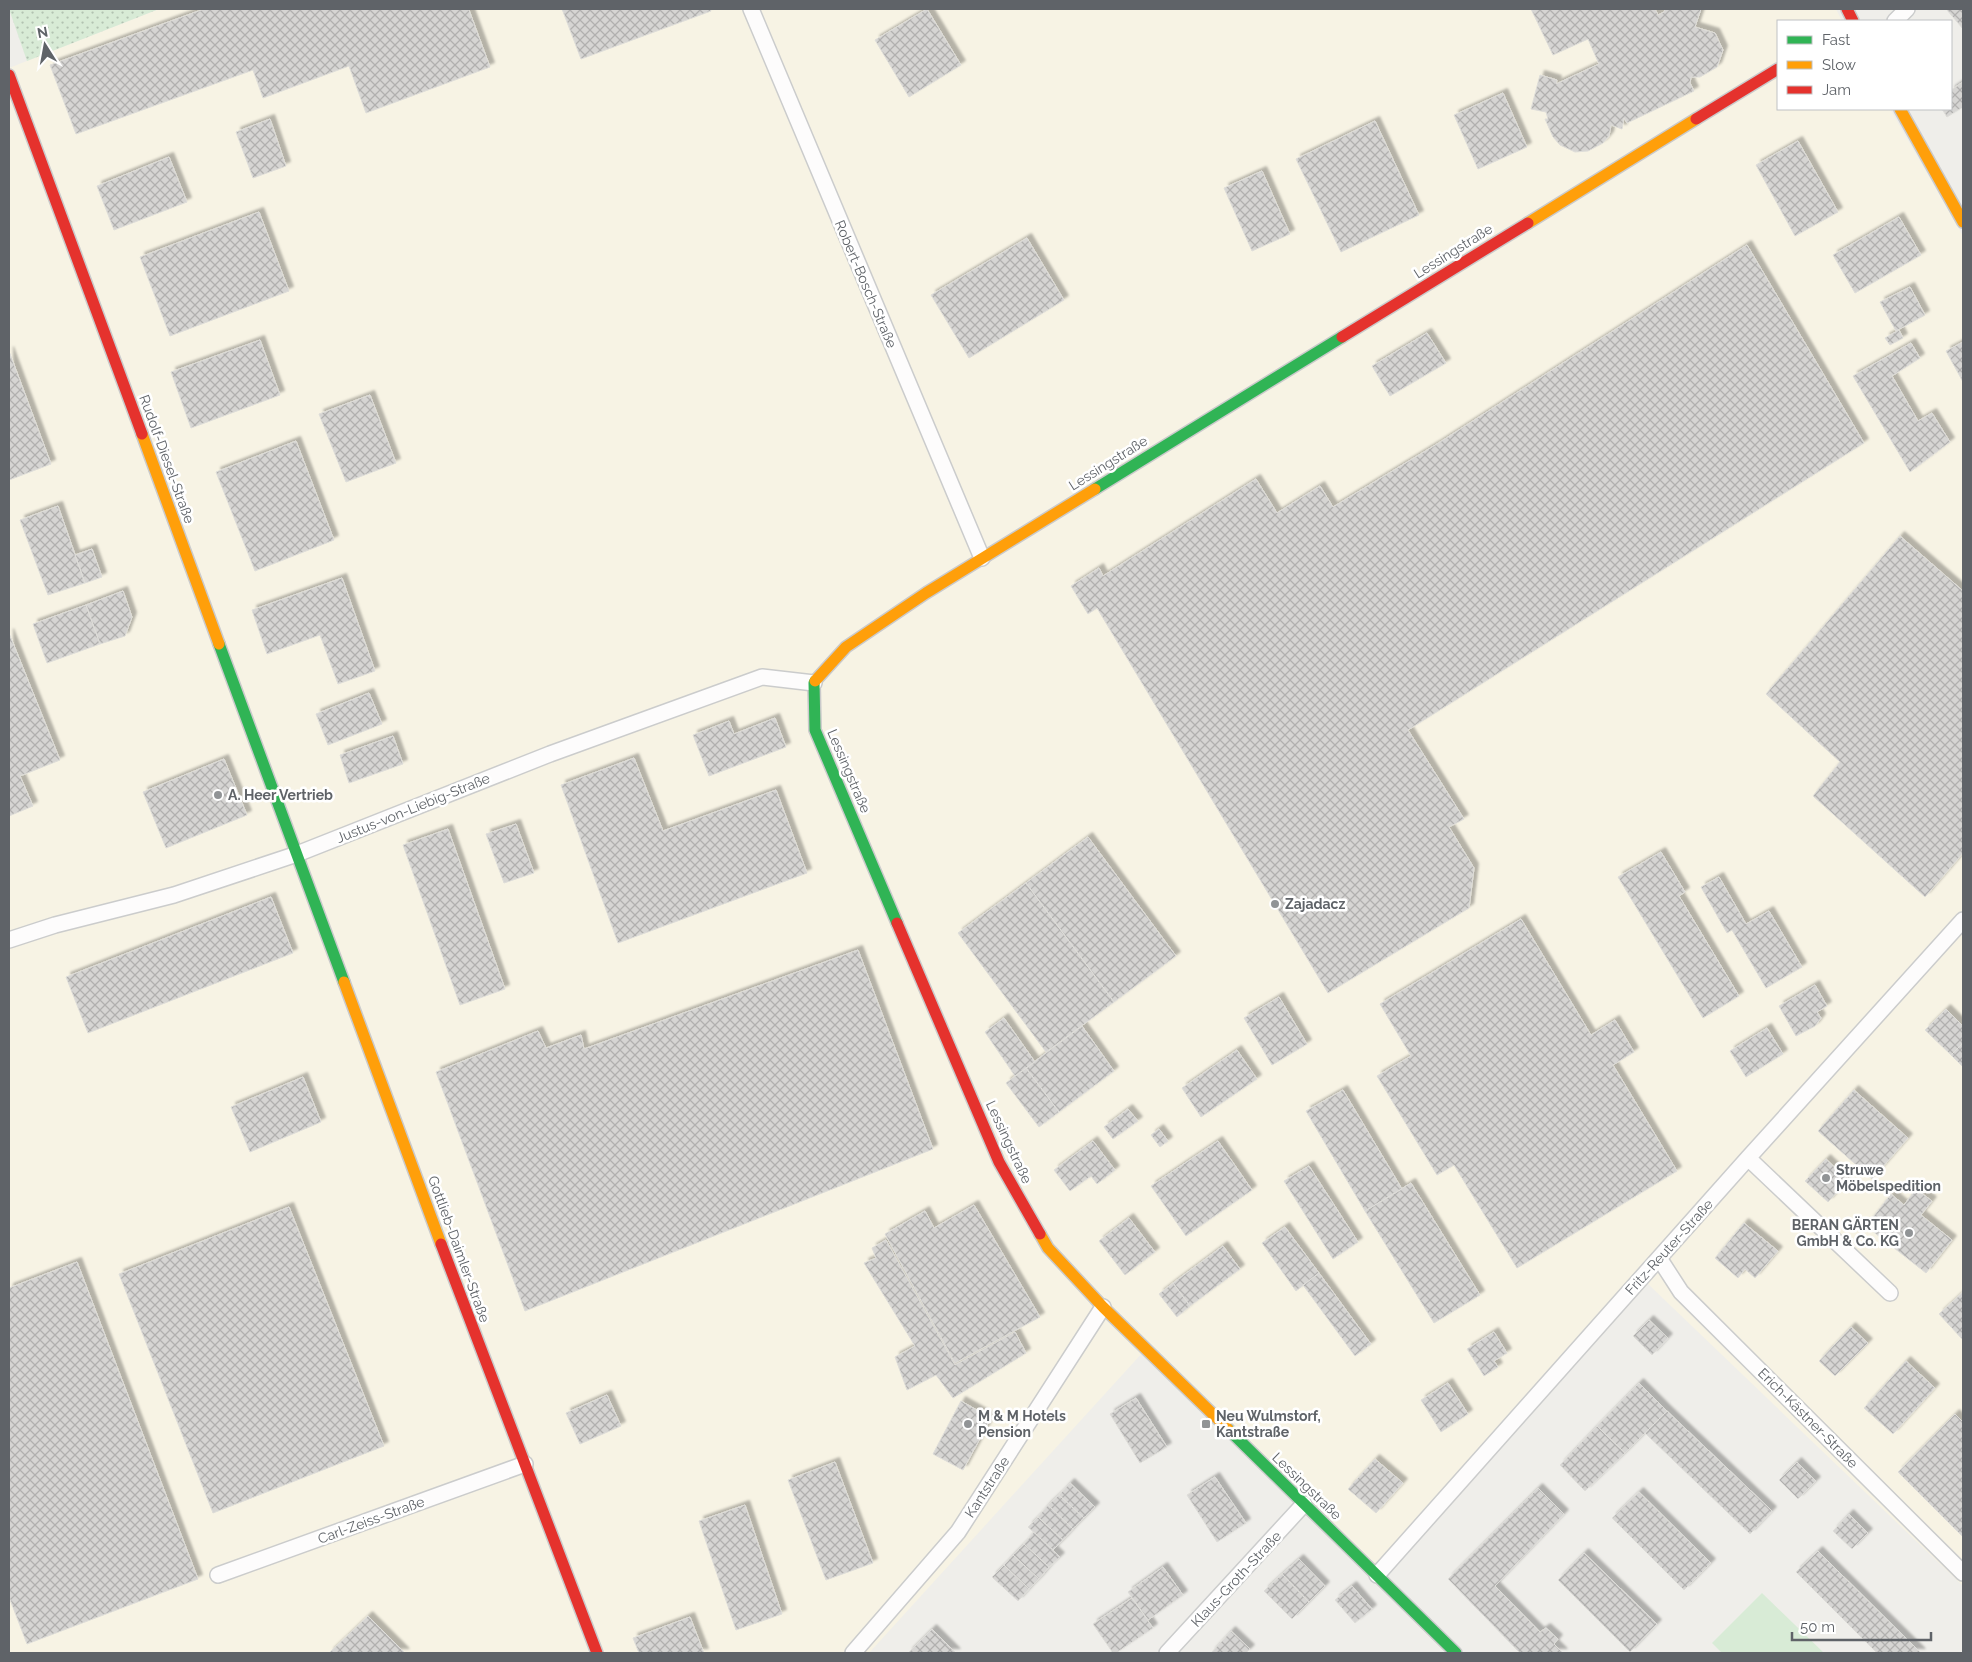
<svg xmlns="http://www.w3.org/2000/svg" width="1972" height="1662" viewBox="0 0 1972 1662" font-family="Raleway,sans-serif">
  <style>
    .commercial { fill: #f7f3e4 }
    .grass { fill: url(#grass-dots) }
    .park { fill: #d8ebd6 }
    .building { fill: url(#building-cross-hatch); stroke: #deddd9; filter: url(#shadow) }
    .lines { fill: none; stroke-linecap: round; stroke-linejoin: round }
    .street-casing { stroke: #cbcccc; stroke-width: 18 }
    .fast-casing { stroke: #cacacb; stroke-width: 14 }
    .slow-casing { stroke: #cacacb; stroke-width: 14 }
    .jam-casing { stroke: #cacacb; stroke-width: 14 }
    .street { stroke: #fdfcfc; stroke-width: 15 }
    .fast { stroke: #30b455; stroke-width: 11 }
    .slow { stroke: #ff9f0a; stroke-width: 11 }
    .jam { stroke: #e5322d; stroke-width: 11 }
    .poi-dot { fill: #919496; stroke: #fff; stroke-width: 2 }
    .labels { text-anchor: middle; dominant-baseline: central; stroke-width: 5; stroke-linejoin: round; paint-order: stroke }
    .street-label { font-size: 14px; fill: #5f6368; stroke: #fff }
    .poi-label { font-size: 14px; font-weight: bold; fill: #5f6368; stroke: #fff; text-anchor: start }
  </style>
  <defs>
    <pattern id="grass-dots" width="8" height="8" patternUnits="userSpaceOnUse" patternTransform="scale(1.25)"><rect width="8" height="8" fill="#d8ebd6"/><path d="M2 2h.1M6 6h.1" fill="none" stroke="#b2c2b1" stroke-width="1.8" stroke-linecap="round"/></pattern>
    <pattern id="building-cross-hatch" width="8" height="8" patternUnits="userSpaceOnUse" patternTransform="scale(1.25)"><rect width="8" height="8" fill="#d6d5d3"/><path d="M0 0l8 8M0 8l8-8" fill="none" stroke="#b1b0af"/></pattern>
    <filter id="shadow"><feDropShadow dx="4.5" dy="-4.5" stdDeviation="1" flood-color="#0004"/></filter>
  </defs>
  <rect width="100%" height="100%" fill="#efeeea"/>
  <!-- commercial -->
  <path class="commercial" d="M159,9H1836L1842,21H1778V109H1890L1963,236V1586L1648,1284L1376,1582L1144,1351L869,1653H9V68Z"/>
  <!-- grass -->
  <path class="grass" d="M9,9H159L27,61Z"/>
  <!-- park -->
  <path class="park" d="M1762,1593L1824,1653H1722L1712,1643Z"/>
  <!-- building -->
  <path class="building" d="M204,9H471L469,10L490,67L366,113L349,66L263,98L253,70L76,134L50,65Z
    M562,9H710L711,11L581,59Z
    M927,9L961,65L909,97L875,40Z
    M1531,9H1655L1658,15L1664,12L1665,9H1701L1695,27L1715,33L1723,50L1717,67L1700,77H1691L1690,83L1694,91L1627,123L1624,118L1622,129L1611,125L1609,136L1603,143L1588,151L1575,152L1560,145L1553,137L1545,119H1548L1546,112L1531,109L1540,75L1557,80L1556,84L1599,64L1588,39L1553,55Z
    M1949,9H1963V29L1947,10Z
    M1963,82V107L1947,117L1942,109H1951V90Z
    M1503,93L1527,147L1478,169L1454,115Z
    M270,119L286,166L253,178L236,132Z
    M1375,121L1419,215L1341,252L1296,159Z
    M1798,141L1838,212L1795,236L1756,165Z
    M169,157L187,202L114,230L97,186Z
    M1262,171L1290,234L1252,251L1224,188Z
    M259,212L289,291L170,336L140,257Z
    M1899,217L1921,255L1855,293L1833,255Z
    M1027,238L1064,300L969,358L931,295Z
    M1747,245L1864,443L1408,730L1464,819L1449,827L1474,868L1469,908L1328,993L1097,608L1088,614L1071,586L1099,568L1103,576L1256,479L1277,513L1320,486L1333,507L1437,444Z
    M1910,287L1925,315L1896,331L1880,302Z
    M1899,330L1903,338L1890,345L1885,338Z
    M1427,333L1446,363L1390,396L1372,366Z
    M260,340L280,395L191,428L171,372Z
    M1963,342V382L1946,351Z
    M1911,343L1920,358L1892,376L1918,421L1932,413L1950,442L1910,472L1853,376Z
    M9,351L51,464L9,480Z
    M370,395L396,463L346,482L319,414Z
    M296,441L334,540L255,571L216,472Z
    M58,506L85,583L48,595L20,520Z
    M1900,536L1963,591V853L1925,897L1813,796L1840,762L1766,694Z
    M92,549L102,577L85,583L75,555Z
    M342,578L375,671L338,684L320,635L267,654L252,610Z
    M123,591L132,617L125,636L100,644L86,605Z
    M86,605L100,644L47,663L33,624Z
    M9,633L60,760L20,776L33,806L9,816Z
    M369,693L382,724L328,745L316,714Z
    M775,718L786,747L709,776L693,735L729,721L734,734Z
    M393,736L403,764L349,783L340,755Z
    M634,758L663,831L776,790L807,873L618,943L561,785Z
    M224,759L247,815L166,848L143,792Z
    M516,824L534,873L504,883L486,834Z
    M448,829L505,989L460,1005L403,845Z
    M1088,837L1176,956L1114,1002L1026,883Z
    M1661,852L1685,892L1679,896L1739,996L1703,1018L1618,877Z
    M1719,877L1746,924L1769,911L1802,967L1766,988L1732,930L1727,933L1701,887Z
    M1026,883L1114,1002L1046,1052L958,933Z
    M271,897L293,953L88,1033L66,977Z
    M1521,919L1591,1035L1615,1020L1634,1052L1613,1065L1677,1171L1517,1268L1454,1165L1437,1175L1377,1076L1411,1056L1380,1004Z
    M858,950L933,1149L525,1311L436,1072L538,1031L546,1048L581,1035L584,1049Z
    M1815,985L1827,1006L1817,1012L1821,1018L1815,1026L1796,1036L1779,1006Z
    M1279,997L1307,1044L1272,1065L1244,1018Z
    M1946,1009L1963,1026V1043L1951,1055L1925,1030Z
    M1004,1018L1035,1062L1015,1076L985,1032Z
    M1082,1026L1114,1071L1059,1112L1026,1068Z
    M1767,1028L1783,1054L1746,1077L1730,1051Z
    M1963,1043V1067L1951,1055Z
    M1237,1050L1257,1079L1201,1117L1182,1088Z
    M1026,1068L1059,1112L1039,1127L1006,1083Z
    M303,1077L321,1122L250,1152L231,1107Z
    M1343,1090L1402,1189L1365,1211L1306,1111Z
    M1854,1090L1908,1138L1872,1179L1818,1131Z
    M1128,1109L1138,1121L1113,1139L1104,1127Z
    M1159,1129L1168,1141L1160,1147L1151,1135Z
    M1093,1141L1115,1170L1097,1184L1091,1176L1070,1191L1054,1170Z
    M1218,1141L1252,1190L1186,1236L1151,1186Z
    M1826,1159L1848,1180L1828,1202L1805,1181Z
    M1309,1166L1358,1242L1333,1259L1284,1181Z
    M1411,1183L1480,1295L1434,1323L1365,1211Z
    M1916,1189L1932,1201L1921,1215L1952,1240L1926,1273L1866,1226L1891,1194L1904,1205Z
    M974,1205L1040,1317L955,1363L885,1234L925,1211L934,1228Z
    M289,1207L384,1446L213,1513L119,1274Z
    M1129,1218L1155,1252L1125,1275L1099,1241Z
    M1744,1223L1778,1251L1755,1278L1745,1269L1738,1278L1715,1258Z
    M1285,1227L1319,1273L1296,1291L1262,1243Z
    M886,1240L955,1365L1015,1332L1026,1353L953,1398L936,1375L907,1390L895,1357L915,1346L864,1263L876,1258L872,1248Z
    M1223,1246L1240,1269L1190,1306L1173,1283Z
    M77,1262L198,1579L27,1644L9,1597V1288Z
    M1319,1273L1371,1344L1355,1356L1303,1285Z
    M1173,1283L1190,1306L1177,1317L1159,1294Z
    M1963,1292V1340L1939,1314Z
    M1649,1320L1668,1338L1652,1355L1633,1336Z
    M1851,1327L1868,1343L1835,1376L1819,1361Z
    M1494,1332L1507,1353L1494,1361L1498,1367L1484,1376L1467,1349Z
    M1906,1361L1935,1388L1893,1434L1864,1408Z
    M1448,1383L1468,1414L1441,1432L1421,1400Z
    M1639,1383L1667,1411L1625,1453L1597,1426Z
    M607,1395L621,1426L580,1444L566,1413Z
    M1136,1398L1167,1447L1140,1463L1110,1414Z
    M961,1401L991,1418L963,1470L933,1454Z
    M1667,1411L1772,1511L1750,1534L1645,1433Z
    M1955,1414L1963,1422V1537L1898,1472Z
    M1597,1426L1625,1453L1585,1491L1560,1465Z
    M1375,1459L1403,1483L1376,1513L1348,1489Z
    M835,1462L873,1563L826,1580L788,1480Z
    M1797,1462L1816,1481L1798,1499L1779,1480Z
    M1215,1477L1246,1523L1217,1542L1187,1495Z
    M1070,1483L1095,1507L1084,1518L1059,1495Z
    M1538,1488L1564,1514L1495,1586L1540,1632L1546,1628L1558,1639L1554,1644L1563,1653H1520L1448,1579Z
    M1639,1492L1711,1563L1684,1590L1612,1518Z
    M1059,1495L1084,1518L1073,1529L1048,1505Z
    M745,1505L782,1614L736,1630L699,1521Z
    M1048,1505L1073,1529L1063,1540L1038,1517Z
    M1849,1514L1868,1533L1852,1549L1833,1531Z
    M1038,1517L1063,1540L1053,1550L1028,1527Z
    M1034,1532L1060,1557L1049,1567L1024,1544Z
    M1024,1544L1049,1567L1039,1579L1013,1555Z
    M1818,1551L1843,1576L1921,1653H1877L1796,1572Z
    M1584,1553L1657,1624L1630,1652L1558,1580Z
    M1013,1555L1039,1579L1029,1589L1004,1565Z
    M1299,1559L1325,1586L1309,1602L1282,1574Z
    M1004,1565L1029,1589L1018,1601L992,1577Z
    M1163,1567L1183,1595L1148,1620L1128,1592Z
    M1282,1574L1309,1602L1292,1619L1264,1591Z
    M1352,1586L1372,1609L1355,1623L1335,1600Z
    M1132,1598L1153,1628L1116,1653H1113L1093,1624Z
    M368,1616L405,1653H329Z
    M690,1617L704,1653H639L633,1638Z
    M932,1629L956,1653H908Z
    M1231,1631L1250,1649L1246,1653H1211Z"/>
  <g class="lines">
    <defs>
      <path id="street" d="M751,9L982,558
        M1895,21L1907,9
        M9,940L55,925L174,895L297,854L550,754L762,677L814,683
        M1748,1158L1890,1293
        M1659,1258L1681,1292L1963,1573
        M218,1575L525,1464
        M1377,1575L1748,1158L1963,920
        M853,1653L958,1532L1103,1307
        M1167,1653L1304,1504"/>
      <path id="fast" d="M1095,489L1342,337
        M219,644L344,982
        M815,681L814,683L815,730L897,923
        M1228,1429L1456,1653"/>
      <path id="slow" d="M1900,109L1963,222
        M1528,223L1696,119
        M142,434L219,644
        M815,681L846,647L926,593L1095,489
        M344,982L441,1244
        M1040,1234L1048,1248L1103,1307L1228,1429"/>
      <path id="jam" d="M1847,9L1853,21
        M9,75L142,434
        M1696,119L1778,69
        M1342,337L1528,223
        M897,923L999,1162L1040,1234
        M441,1244L597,1653"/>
    </defs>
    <!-- street casing -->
    <use href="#street" class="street-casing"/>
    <!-- fast casing -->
    <use href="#fast" class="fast-casing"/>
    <!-- slow casing -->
    <use href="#slow" class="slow-casing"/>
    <!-- jam casing -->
    <use href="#jam" class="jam-casing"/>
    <!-- street -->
    <use href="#street" class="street"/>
    <!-- fast -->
    <use href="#fast" class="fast"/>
    <!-- slow -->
    <use href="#slow" class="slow"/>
    <!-- jam -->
    <use href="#jam" class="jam"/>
  </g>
  <!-- markers -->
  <g class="poi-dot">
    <circle cx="218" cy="795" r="5"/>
    <circle cx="1275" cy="904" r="5"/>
    <circle cx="1826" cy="1178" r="5"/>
    <circle cx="1909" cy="1233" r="5"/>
    <circle cx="968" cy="1424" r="5"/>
    <rect x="1201" y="1419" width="10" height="10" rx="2.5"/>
  </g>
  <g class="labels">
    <!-- street labels -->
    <g class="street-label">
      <text transform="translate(1453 251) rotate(-32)">Lessingstraße</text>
      <text transform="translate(866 284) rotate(67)">Robert-Bosch-Straße</text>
      <text transform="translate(167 459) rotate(70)">Rudolf-Diesel-Straße</text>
      <text transform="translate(1108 463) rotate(-32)">Lessingstraße</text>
      <text transform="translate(849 771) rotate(67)">Lessingstraße</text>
      <text transform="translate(413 808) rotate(-22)">Justus-von-Liebig-Straße</text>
      <text transform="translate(1009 1142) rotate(65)">Lessingstraße</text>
      <text transform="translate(1669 1247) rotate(-48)">Fritz-Reuter-Straße</text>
      <text transform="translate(459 1249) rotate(70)">Gottlieb-Daimler-Straße</text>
      <text transform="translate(1808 1418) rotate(45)">Erich-Kästner-Straße</text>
      <text transform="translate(1307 1486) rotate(44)">Lessingstraße</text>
      <text transform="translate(987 1487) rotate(-57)">Kantstraße</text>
      <text transform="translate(371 1520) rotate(-20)">Carl-Zeiss-Straße</text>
      <text transform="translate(1236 1579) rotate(-47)">Klaus-Groth-Straße</text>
    </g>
    <!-- poi labels -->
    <g class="poi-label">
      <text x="228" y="795">A. Heer Vertrieb</text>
      <text x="1285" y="904">Zajadacz</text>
      <text x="1836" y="1170">Struwe<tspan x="1836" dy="16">Möbelspedition</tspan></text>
      <text x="1899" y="1225" text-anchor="end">BERAN GÄRTEN<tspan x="1899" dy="16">GmbH &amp; Co. KG</tspan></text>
      <text x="978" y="1416">M &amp; M Hotels<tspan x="978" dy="16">Pension</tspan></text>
      <text x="1216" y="1416">Neu Wulmstorf,<tspan x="1216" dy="16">Kantstraße</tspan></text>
    </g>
  </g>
  <!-- border -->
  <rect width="1972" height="1662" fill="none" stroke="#5f6368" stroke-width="20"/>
  <!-- legend -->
  <rect x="1777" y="20" width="175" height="90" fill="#ffffff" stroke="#bfc1c3"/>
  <rect x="1787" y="36" width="25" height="8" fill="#30b455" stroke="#bfc1c3"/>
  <text x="1822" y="45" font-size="15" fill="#5f6368">Fast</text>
  <rect x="1787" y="61" width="25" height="8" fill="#ff9f0a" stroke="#bfc1c3"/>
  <text x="1822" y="70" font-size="15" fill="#5f6368">Slow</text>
  <rect x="1787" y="86" width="25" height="8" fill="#e5322d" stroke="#bfc1c3"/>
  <text x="1822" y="95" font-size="15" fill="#5f6368">Jam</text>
  <!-- north arrow -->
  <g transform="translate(45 45) rotate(349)" stroke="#ffffff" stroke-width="4" paint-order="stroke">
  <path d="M0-4L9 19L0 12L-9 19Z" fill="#5f6368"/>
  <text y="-8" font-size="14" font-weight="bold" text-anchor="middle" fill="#5f6368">N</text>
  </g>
  <!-- scale -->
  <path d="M1792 1632v8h139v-8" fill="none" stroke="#5f6368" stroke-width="2.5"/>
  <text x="1800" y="1632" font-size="15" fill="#5f6368" stroke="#ffffff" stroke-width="4" paint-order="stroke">50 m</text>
</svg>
